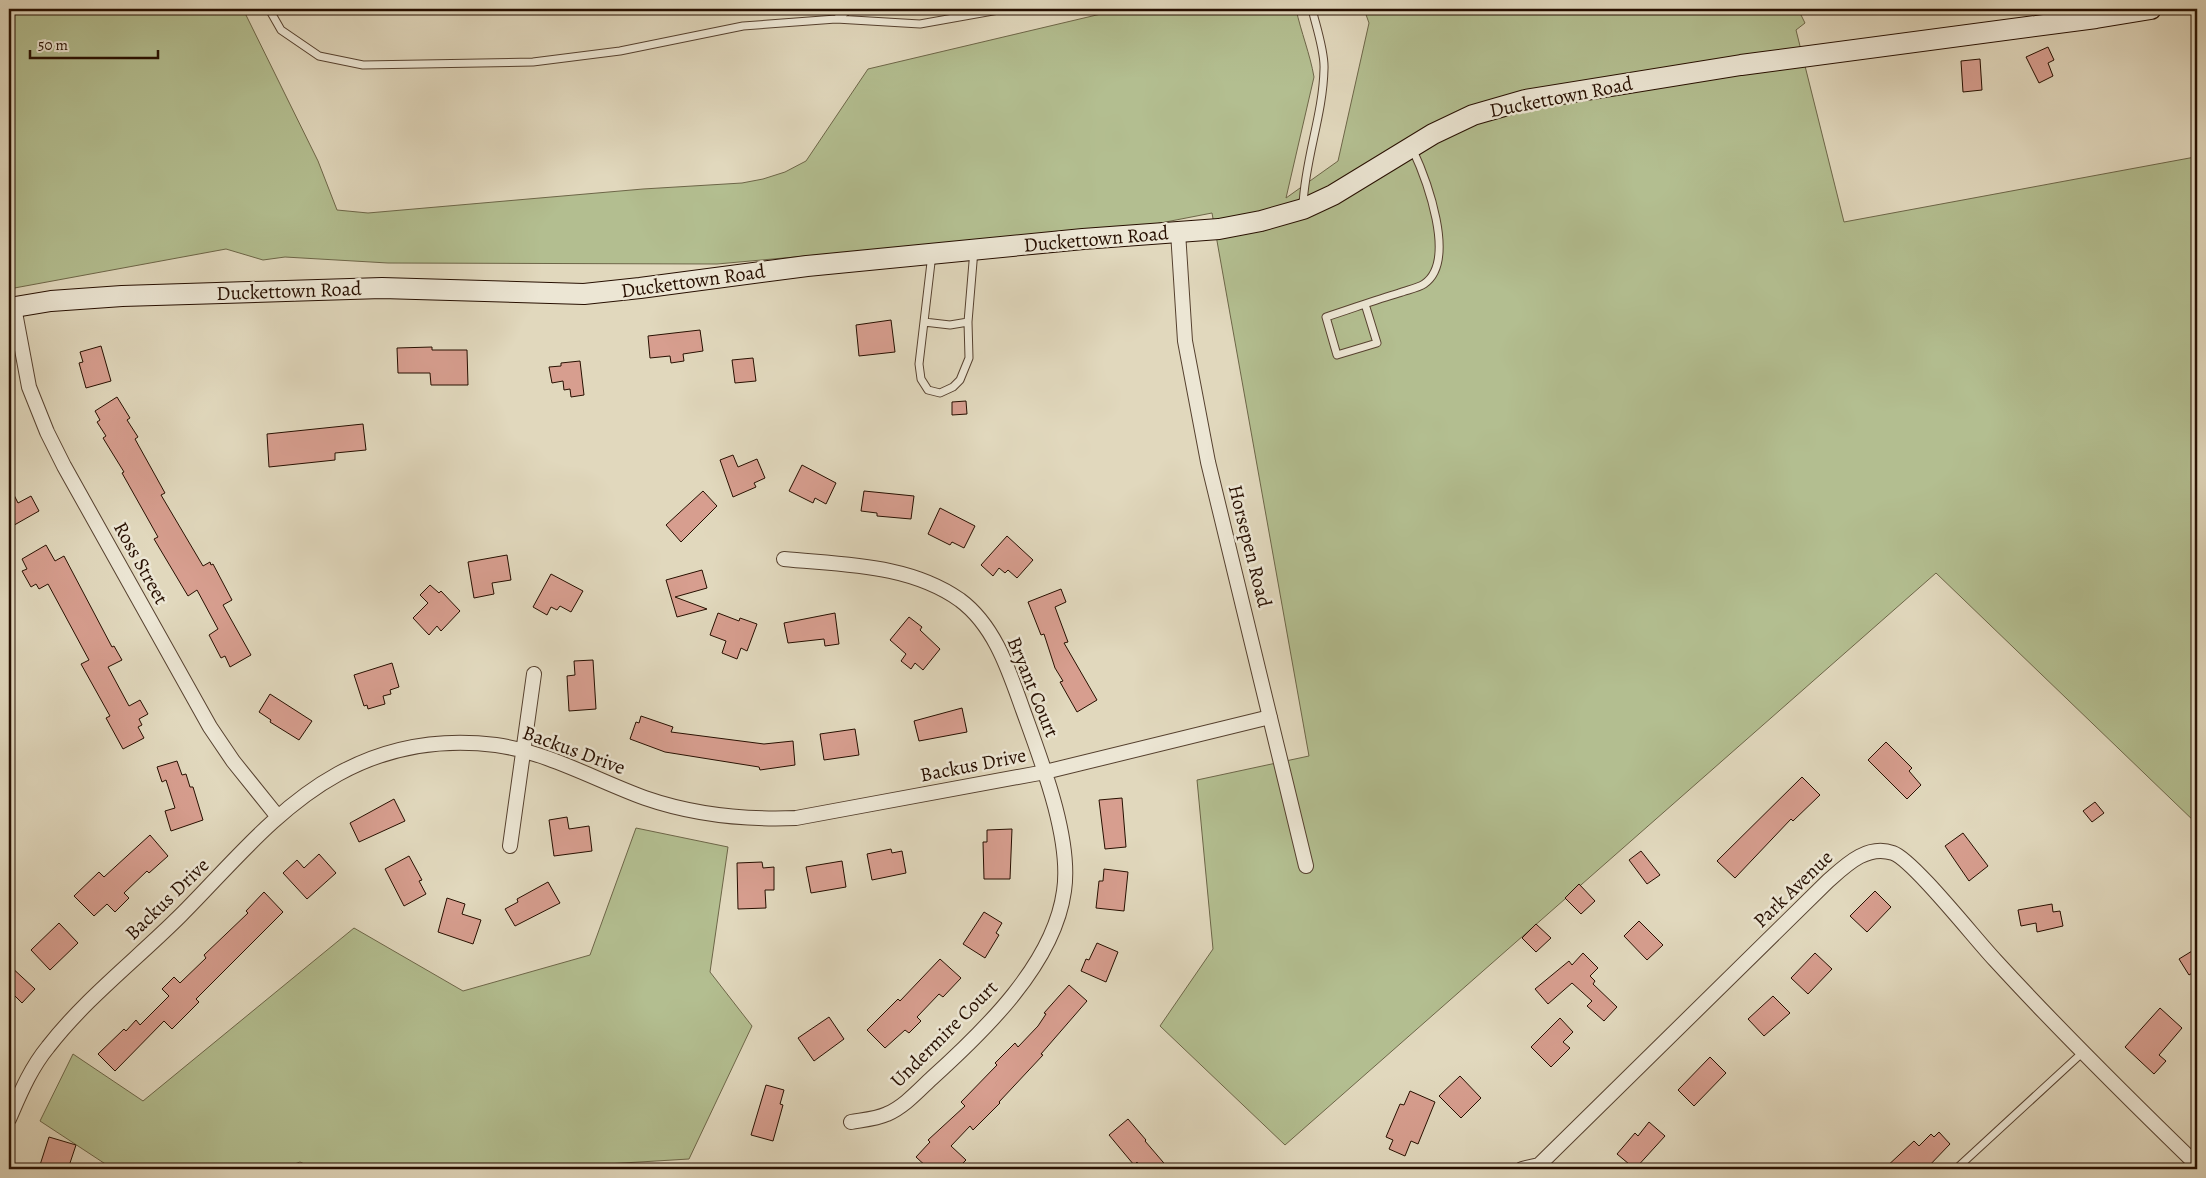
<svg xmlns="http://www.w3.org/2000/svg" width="2206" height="1178" viewBox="0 0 2206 1178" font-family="Alegreya,serif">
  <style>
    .green { fill: #b3be90; stroke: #6d6648 }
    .building { fill: #d79e8f; stroke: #270f00 }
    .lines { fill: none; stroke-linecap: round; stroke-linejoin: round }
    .lane-casing { stroke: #56412f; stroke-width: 9 }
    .street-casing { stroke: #56412f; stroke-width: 16 }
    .secondary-casing { stroke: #270f00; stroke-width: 22 }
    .lane { stroke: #ece6d4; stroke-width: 7 }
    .street { stroke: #ece6d4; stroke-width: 14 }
    .secondary { stroke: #ece6d4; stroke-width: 20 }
    .labels { text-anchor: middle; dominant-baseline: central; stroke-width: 5; stroke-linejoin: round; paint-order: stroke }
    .street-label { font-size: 20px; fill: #270f00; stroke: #ece6d4 }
  </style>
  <rect width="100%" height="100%" fill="#e1d8bd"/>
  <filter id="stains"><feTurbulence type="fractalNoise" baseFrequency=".004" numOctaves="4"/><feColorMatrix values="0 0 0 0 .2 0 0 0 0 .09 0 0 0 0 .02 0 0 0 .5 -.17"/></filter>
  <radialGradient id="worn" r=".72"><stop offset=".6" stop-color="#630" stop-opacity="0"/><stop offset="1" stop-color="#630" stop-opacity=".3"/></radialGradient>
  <!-- green -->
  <path class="green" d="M9,9H243L318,161L337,210L368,213L643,189L742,183L763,179L785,172L806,161L868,69L1122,9H1296C1301,32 1310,54 1314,77L1286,198L1338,161L1369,23L1364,9H1798L1805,23L1796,30L1844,222L2195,157L2197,173V824L1936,573L1285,1145L1160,1026L1213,949L1197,780L1309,756L1212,213L1150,225L717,264L388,263L285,257L263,260L226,249L9,289Z
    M636,828L728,847L710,972L752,1026L689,1159L590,1165L584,1169H315L300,1162L281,1169H113L40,1121L73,1054L143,1101L354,928L463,991L590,955Z"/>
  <!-- building -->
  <path class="building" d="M2048,47L2054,60L2048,63L2053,76L2039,83L2026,57Z
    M1980,59L1982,90L1963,92L1961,61Z
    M891,320L895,352L859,356L856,325Z
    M700,330L703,351L683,354L684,361L671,363L670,356L650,358L648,336Z
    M101,346L111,381L86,388L79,363L83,362L80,352Z
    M432,347V350H467L468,385H431L430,373H398L397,348Z
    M753,358L756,381L735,383L732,360Z
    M580,361L584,395L571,397L570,389L564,390L563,381L552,383L549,367L561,366V363Z
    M117,397L130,418L127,420L138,437L135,439L165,493L161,495L203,566L210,562L211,565L213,564L232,600L223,605L251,655L230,667L225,656L221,658L209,635L218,629L197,590L188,596L154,539L158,537L122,473L124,472L103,438L106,436L97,422L100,420L95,411Z
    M966,401L967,414L952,415V402Z
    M363,424L366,450L335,453V460L269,467L267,434Z
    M733,455L738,467L757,459L765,478L754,483L756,487L733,497L720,460Z
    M802,465L836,483L826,504L815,498L813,503L789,491Z
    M9,485L18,503L31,496L39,511L9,528Z
    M703,491L717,506L681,542L666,525Z
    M864,491L914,496L911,519L877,516V513L861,511Z
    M940,508L975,526L964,548L952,542L950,545L928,534Z
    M1007,536L1033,560L1017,578L1008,570L1005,573L999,568L993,576L981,565Z
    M46,545L55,561L64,556L112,647L114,646L122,660L108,667L129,706L140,700L148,714L139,719L142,725L138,727L144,738L123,749L106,718L110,716L81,664L89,660L48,584L39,589L36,584L31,587L22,571L27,569L22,559Z
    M507,555L511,580L492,583L494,594L474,598L468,562Z
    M702,570L707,588L675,597L707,609L677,617L666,580Z
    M551,574L583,591L571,612L560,606L557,610L551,607L547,615L533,607Z
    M430,585L439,593L441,591L460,611L441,631L437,626L429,635L413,618L428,603L420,595Z
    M1061,589L1066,602L1055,607L1068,642L1064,643L1097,700L1077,712L1060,682L1063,681L1055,668L1044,634L1041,635L1028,602Z
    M718,613L739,621L740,618L757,624L747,651L741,648L737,659L722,653L726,641L710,635Z
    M835,613L839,644L825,646L824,639L788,643L784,623Z
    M909,617L922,627L920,630L940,649L923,670L915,663L911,669L901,661L906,654L890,640Z
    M593,660L596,709L569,711L567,676L575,675L574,661Z
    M392,663L399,687L390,690L391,694L383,696L385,704L368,709L367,705L364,706L354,675Z
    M270,694L312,721L299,740L270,722L271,720L259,712Z
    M962,708L967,732L919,741L914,721Z
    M641,716L673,727L671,732L764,744L793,741L795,765L760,770L759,767L665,752L630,739L636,722L639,723Z
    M855,729L859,755L824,760L820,734Z
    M1886,742L1912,768L1909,771L1921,785L1907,799L1868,760Z
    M177,761L182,775L186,774L190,787H193L203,820L171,831L165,811L175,808L166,780L162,782L157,767Z
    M1802,777L1820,795L1793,821L1791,819L1735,878L1717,861Z
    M1122,798L1126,847L1105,849L1099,800Z
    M394,799L405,821L359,842L350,823Z
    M2095,802L2104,813L2092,822L2083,811Z
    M567,817L569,829L589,826L592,851L554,856L549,820Z
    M1012,829L1010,879H984L983,842H987V830Z
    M1963,833L1988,866L1969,881L1945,846Z
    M150,835L168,856L149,873L147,871L124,893L129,898L115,912L107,904L94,916L74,896L99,872L104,877Z
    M891,849L892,853L902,851L906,873L872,880L867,854Z
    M1641,851L1660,875L1647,884L1629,860Z
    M319,854L336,873L307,899L283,873L297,860L304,868Z
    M409,856L422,880L419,881L426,894L404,906L385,869Z
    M842,861L846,887L811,893L806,867Z
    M762,862L763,868L774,867V890H765L766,908L738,909L737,863Z
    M1104,869L1128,872L1124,911L1096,908L1099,881H1103Z
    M548,882L560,903L515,926L505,909L518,902L517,899Z
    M1579,884L1595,901L1581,914L1565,898Z
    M1875,891L1891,907L1867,932L1850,916Z
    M264,892L283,912L196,999L199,1002L172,1029L164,1021L115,1071L98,1054L124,1029L126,1031L136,1020L140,1025L169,996L162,989L174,977L180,983L206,958L204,955L248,913L246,911Z
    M447,898L465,904L462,914L481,920L473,944L438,932Z
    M2052,904L2053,912L2060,911L2063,926L2037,932L2036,923L2021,926L2018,910Z
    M984,912L1002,923L996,933L999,935L985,958L963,944Z
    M1639,921L1663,945L1647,960L1624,936Z
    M59,923L78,943L50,970L31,950Z
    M1536,924L1551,938L1536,952L1522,938Z
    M1097,943L1118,952L1106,982L1081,971L1086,959L1089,960Z
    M2197,948V970L2189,975L2179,959Z
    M1583,953L1598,968L1590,976L1595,981L1593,984L1617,1007L1604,1021L1587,1006L1592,1001L1572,983L1548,1004L1535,989L1569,961L1572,965Z
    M1815,953L1832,969L1808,994L1791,978Z
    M940,959L961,978L943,997L939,994L917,1017L921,1021L909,1033L905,1030L885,1048L867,1030L898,999L900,1001Z
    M9,965L35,989L22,1003L9,990Z
    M1069,985L1087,1001L1041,1054L1043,1055L999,1102L1000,1103L973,1130L970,1126L951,1146L966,1160L957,1169H949L943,1164L937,1169H929L916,1157L930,1142L928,1140L965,1106L961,1102L997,1065L995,1063L1015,1043L1018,1047L1038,1026L1046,1014L1044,1013Z
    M1773,996L1790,1013L1764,1036L1748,1019Z
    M2160,1008L2182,1028L2159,1055L2166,1061L2154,1074L2125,1047Z
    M829,1017L844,1039L814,1061L798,1038Z
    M1560,1018L1573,1032L1563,1042L1570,1048L1551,1067L1531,1047Z
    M1710,1057L1726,1073L1694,1106L1678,1090Z
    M1460,1076L1481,1098L1461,1118L1439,1096Z
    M766,1085L784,1090L780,1104L783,1105L773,1141L751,1135Z
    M1410,1091L1435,1102L1418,1144L1411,1141L1405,1156L1389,1149L1393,1140L1386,1137L1400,1104L1404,1105Z
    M1128,1119L1146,1140L1145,1141L1169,1169H1142L1137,1162L1134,1165L1109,1135Z
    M1649,1122L1665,1136L1635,1169L1617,1154L1635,1133L1638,1136Z
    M1939,1132L1950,1144L1926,1169H1884L1914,1141L1919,1146L1931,1134L1934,1137Z
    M49,1137L76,1145L68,1169H43L45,1166L40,1165Z"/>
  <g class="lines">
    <defs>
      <path id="lane" d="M269,9L281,30L319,56L363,65L533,62L620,51L743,26L836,19L920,24L1004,9
        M836,19L850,9
        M1303,205C1305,159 1323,115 1324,69C1325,52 1316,26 1312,9
        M932,254L919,364L921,379L928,390L940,393L953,387L960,380L969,358L968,322L974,250
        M1365,304L1377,343L1337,355L1326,317C1351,309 1375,300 1399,293C1407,290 1418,288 1424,284C1458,261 1426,178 1412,148
        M924,322L950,325L968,322
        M1956,1169L2082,1053"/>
      <path id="street" d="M1178,232L1185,341L1208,462L1306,866
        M14,307L29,387L47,432L64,466L210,727L233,761L278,817
        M784,559C844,565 909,564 960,600C995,626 1009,671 1023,710C1041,760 1072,839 1064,891C1054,964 984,1031 932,1078C919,1090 904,1107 887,1114C876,1119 862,1120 851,1122
        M510,846L534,674
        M9,1119C20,1094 30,1069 48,1047C86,998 137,959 181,915C230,866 276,808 338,774C387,747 440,738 496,745C547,752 596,780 645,798C694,815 745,820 796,818L1045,772L1270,717
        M1522,1169L1539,1165L1828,881C1846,865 1867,844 1893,853C1913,860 1976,940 1995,960C2060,1031 2128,1098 2197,1165"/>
      <path id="secondary" d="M9,308L51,301L122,296L382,288L584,294L640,288L807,266L1083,239L1219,229L1261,221L1303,209L1333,195L1433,134L1473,115L1525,100L1741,65L2096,18L2151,9"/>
    </defs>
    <!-- lane casing -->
    <use href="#lane" class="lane-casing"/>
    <!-- street casing -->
    <use href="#street" class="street-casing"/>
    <!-- secondary casing -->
    <use href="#secondary" class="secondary-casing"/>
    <!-- lane -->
    <use href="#lane" class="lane"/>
    <!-- street -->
    <use href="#street" class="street"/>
    <!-- secondary -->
    <use href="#secondary" class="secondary"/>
  </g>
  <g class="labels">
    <!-- street labels -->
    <g class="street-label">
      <text transform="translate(1561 97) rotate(-11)">Duckettown Road</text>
      <text transform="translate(1096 239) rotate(-5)">Duckettown Road</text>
      <text transform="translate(693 281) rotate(-8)">Duckettown Road</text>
      <text transform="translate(289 291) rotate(-2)">Duckettown Road</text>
      <text transform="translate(1250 546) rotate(76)">Horsepen Road</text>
      <text transform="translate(141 563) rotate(61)">Ross Street</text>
      <text transform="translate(1033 687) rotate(68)">Bryant Court</text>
      <text transform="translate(574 750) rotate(20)">Backus Drive</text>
      <text transform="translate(973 765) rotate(-11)">Backus Drive</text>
      <text transform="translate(1793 889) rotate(-44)">Park Avenue</text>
      <text transform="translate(167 899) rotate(-44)">Backus Drive</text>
      <text transform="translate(944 1034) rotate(-45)">Undermire Court</text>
    </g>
  </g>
  <!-- margin -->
  <rect width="2206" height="1178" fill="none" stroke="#e1d8bd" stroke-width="30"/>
  <rect x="10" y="10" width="2186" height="1158" fill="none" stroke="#270f00" stroke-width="2.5"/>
  <rect x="15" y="15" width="2176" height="1148" fill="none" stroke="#270f00"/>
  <!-- scale -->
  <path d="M30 50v8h128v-8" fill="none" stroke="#270f00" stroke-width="2.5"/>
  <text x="38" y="50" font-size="15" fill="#270f00" stroke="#ece6d4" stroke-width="4" paint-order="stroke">50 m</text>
  <rect width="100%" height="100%" filter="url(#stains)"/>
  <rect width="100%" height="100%" fill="url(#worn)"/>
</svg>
